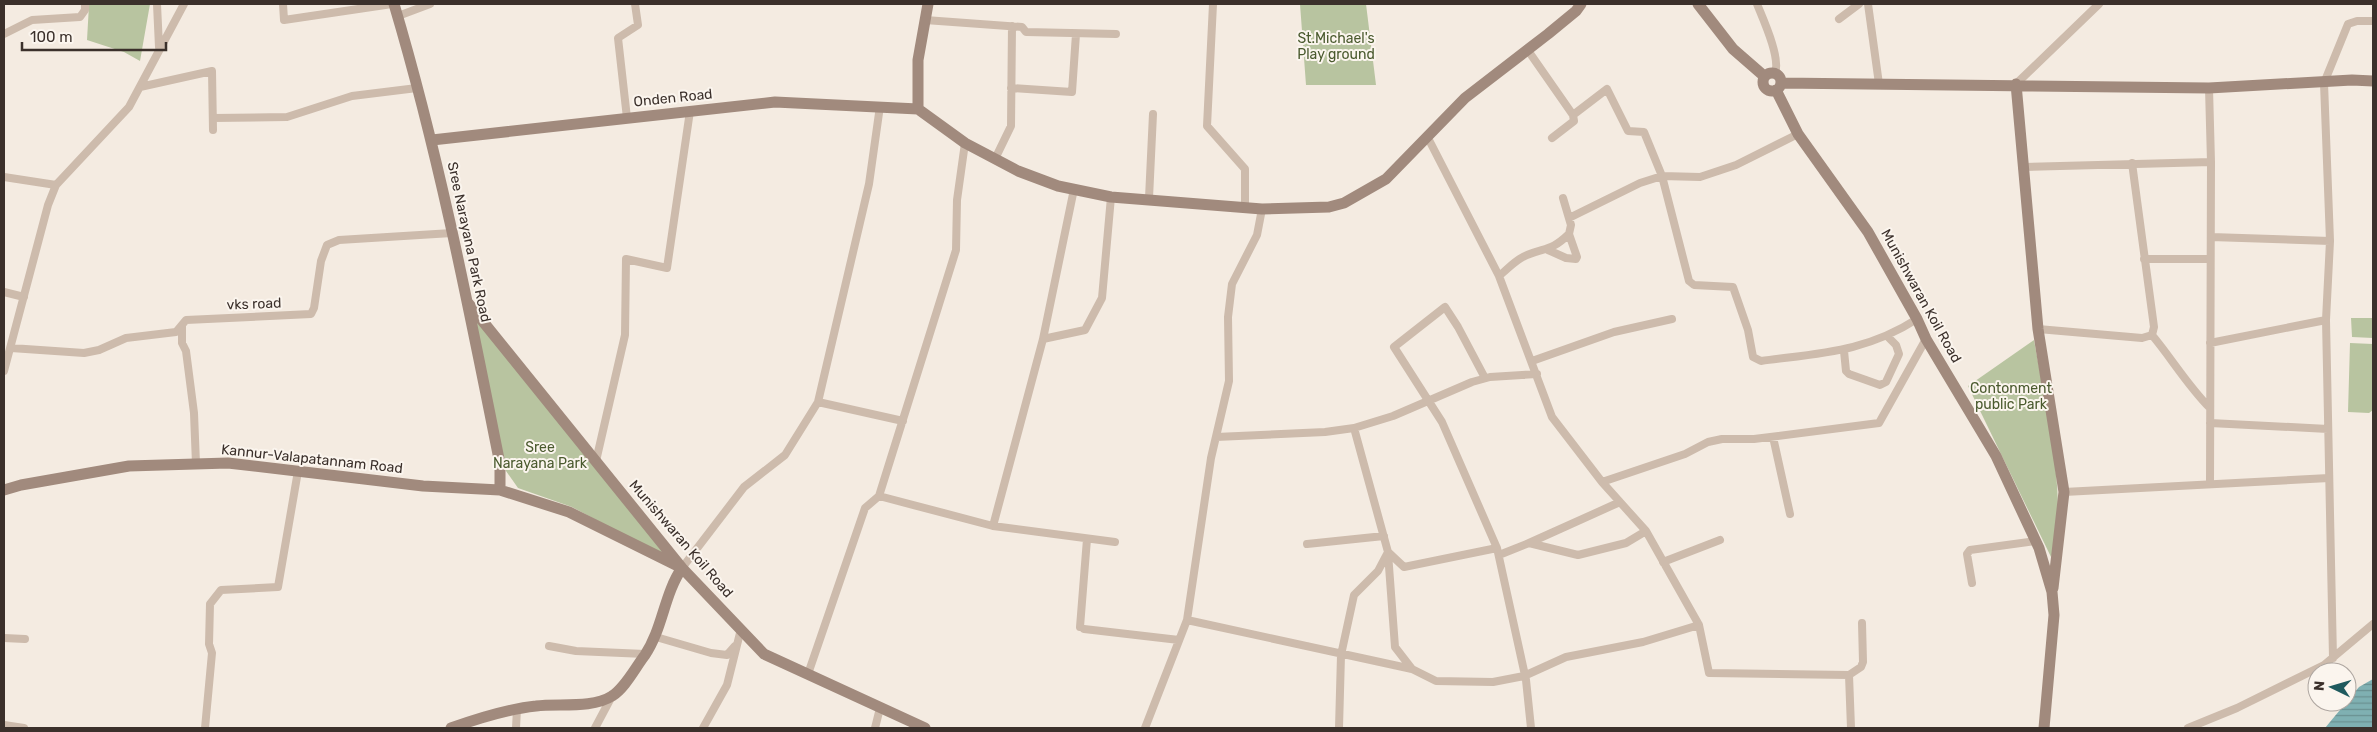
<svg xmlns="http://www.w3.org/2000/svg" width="2377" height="732" viewBox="0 0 2377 732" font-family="Rubik,sans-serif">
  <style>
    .green { fill: #b8c4a0 }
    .water { fill: url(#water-rules) }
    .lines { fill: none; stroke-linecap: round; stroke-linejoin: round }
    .street { stroke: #cdbbac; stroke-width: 8 }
    .secondary { stroke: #a18a7d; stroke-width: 11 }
    .labels { text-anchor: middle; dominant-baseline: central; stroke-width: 4; stroke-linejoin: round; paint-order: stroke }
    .park-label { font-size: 14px; fill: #4a5a2e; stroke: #fbf5ee }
    .street-label { font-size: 14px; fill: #3b302b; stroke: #fbf5ee }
  </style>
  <defs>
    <pattern id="water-rules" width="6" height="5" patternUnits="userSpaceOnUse" patternTransform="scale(1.25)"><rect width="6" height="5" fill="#7fb0b2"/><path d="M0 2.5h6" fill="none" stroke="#699091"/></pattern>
  </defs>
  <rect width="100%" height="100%" fill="#f4ebe1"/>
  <!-- green -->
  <path class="green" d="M100,4H150L140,61L124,52L87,40L89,5Z
    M1300,4H1366L1376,85H1306Z
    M474,315L675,562L572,507L518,488L506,471Z
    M2351,318H2373V338L2352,337Z
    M2034,340C2043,392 2071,510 2051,557L1968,386Z
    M2350,343L2373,344V410L2369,413L2348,412Z"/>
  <!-- water -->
  <path class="water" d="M2373,679V728H2325L2359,687Z"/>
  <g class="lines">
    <!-- street -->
    <path class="street" d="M157,4L159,47
      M283,4L284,20L392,4
      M1213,4L1207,126L1245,169V206
      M1757,4C1763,19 1781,58 1775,73
      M1868,4L1879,84
      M398,16L430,4
      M1839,19L1859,4
      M925,20L1022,27L1026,32L1116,34
      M4,34L32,20L80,17L85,10V4
      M1527,49L1573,115L1574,121L1552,138
      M2016,84L2099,4
      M140,87L212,71L213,130
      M1011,88L1072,92L1076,34
      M2209,88L2211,162
      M1573,115L1607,89L1628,131L1644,132L1662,176L1689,281L1694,285L1733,287L1748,330L1753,357L1761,361C1820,353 1866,352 1917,319
      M213,118L287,117L352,96L417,88
      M627,118L618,38L638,25L635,4
      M1428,138L1499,276L1552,417L1602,482L1646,531L1626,543L1578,555L1529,543L1499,555
      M965,143L957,200L956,250L879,496L993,526L1043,339L1085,330L1102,298L1111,197
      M995,159L1011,126L1012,26
      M2132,163L2154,327L2152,335
      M2022,167L2211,162L2210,484
      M4,177L56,185
      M1149,198L1153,114
      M1569,218L1640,183L1662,176L1700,177L1736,165L1798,134
      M2211,237L2330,241
      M1548,250L1566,258L1576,259L1577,257L1569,234L1571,225L1563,198
      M2144,259H2210
      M1499,276C1508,269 1516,259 1527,255C1547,247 1551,251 1569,234
      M4,292L24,297
      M182,326V343L186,351L194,413L196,464
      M2038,329L2142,338L2152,335
      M2152,335C2172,359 2188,386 2210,408
      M1043,339L1074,189
      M2210,343L2326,320
      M11,348L84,353L99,350L126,338L176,332L186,320L311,314L314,308L321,261L327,245L339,240L452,233
      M1844,351L1846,371L1849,374L1880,385L1886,382L1899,354L1896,345L1887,336
      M1532,361L1614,332L1672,319
      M4,371L48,205L56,185L129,107L184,4
      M1485,378L1458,327L1445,307L1394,347L1442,422L1497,548L1526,680L1531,728
      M818,402L903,421
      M2210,423L2328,429
      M1354,428L1393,416L1472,382L1490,377L1537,374
      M1216,437L1325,432L1354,428L1388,552L1404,567L1497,548
      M1773,437L1790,514
      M596,461L625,335L626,259L667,268L690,111
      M1602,482L1685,454L1708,442L1722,439H1754L1879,423L1926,339
      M2064,492L2329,478
      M993,526L1115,542
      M1529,543L1620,502
      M1307,544L1384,536
      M1388,553L1395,647L1412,669
      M1663,562L1720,540
      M682,568L744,487L785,455L818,402L869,184L880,106
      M1972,583L1967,554L1970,550L2036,541
      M1187,620L1412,669L1436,681L1493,682L1524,676L1566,657L1643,642L1699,625L1646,531
      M1699,625L1709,673L1849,675L1851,728
      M1080,627L1087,539
      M1084,629L1179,640
      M656,637L711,653L727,655L735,646
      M4,638L25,639
      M549,646L576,651L645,654
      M2333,658L2326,320L2330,241L2324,83L2348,24L2357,21H2373
      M808,674L865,508L879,496
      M1849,675L1861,667L1863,662L1862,623
      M4,725L24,728
      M205,728L212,653L209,644L210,604L221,590L278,587L298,471
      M516,728L517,709
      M595,728L612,696
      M703,728L727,685L741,629
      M875,728L880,708
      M1145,728L1187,620L1211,458L1229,381L1228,317L1232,284L1257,235L1262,209
      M1339,728L1341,655L1354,595L1378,571L1388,552
      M2188,728L2237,708L2324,665L2373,624"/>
    <!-- secondary -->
    <path class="secondary" d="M394,4C439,155 469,309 500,464V490
      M1698,4L1733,49L1764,76
      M1763 82a9 9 0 1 1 18 0a9 9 0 1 1-18 0Z
      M1781,83L2209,88L2352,80L2373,81
      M2016,84L2038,329L2064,492L2053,588
      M1776,90L1798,134L1868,232L1917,319L1926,339L1996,456L2039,548L2052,592L2054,615L2044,728
      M918,109L965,143L1018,171L1058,186L1111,197L1262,209L1329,207L1344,203L1386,179L1465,98L1548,34L1576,11L1581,4
      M918,109V60L928,4
      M432,140L775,102L918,109
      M468,303L682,568L764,654L925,728
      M4,490L21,485L129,466L228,463L423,486L500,490L569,512L682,568C664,594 663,628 645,655C635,668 625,688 612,696C592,709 558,703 536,706C507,709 479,718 451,728"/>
  </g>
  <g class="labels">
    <!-- park labels -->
    <g class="park-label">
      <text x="1336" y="38">St.Michael's<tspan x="1336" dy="16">Play ground</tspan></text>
      <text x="2011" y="388">Contonment<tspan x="2011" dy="16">public Park</tspan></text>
      <text x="540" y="447">Sree<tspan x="540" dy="16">Narayana Park</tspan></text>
    </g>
    <!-- street labels -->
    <g class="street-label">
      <text transform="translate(673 98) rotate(-6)">Onden Road</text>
      <text transform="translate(469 242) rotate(78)">Sree Narayana Park Road</text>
      <text transform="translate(1921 296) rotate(61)">Munishwaran Koil Road</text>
      <text transform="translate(254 304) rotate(-2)">vks road</text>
      <text transform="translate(312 459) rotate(6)">Kannur-Valapatannam Road</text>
      <text transform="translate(681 539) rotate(49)">Munishwaran Koil Road</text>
    </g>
  </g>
  <!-- border -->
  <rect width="2377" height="732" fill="none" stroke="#3b302b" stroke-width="10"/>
  <!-- north arrow -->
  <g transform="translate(2332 687) rotate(275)"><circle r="24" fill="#fbf5ee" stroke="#aea6a0"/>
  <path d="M0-4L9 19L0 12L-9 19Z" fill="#1f5a5e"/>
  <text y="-8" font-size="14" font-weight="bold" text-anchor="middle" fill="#3b302b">N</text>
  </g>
  <!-- scale -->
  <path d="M22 42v8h144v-8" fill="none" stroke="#3b302b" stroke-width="2.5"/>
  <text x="30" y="42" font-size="15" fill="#3b302b" stroke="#fbf5ee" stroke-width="4" paint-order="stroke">100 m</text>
</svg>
